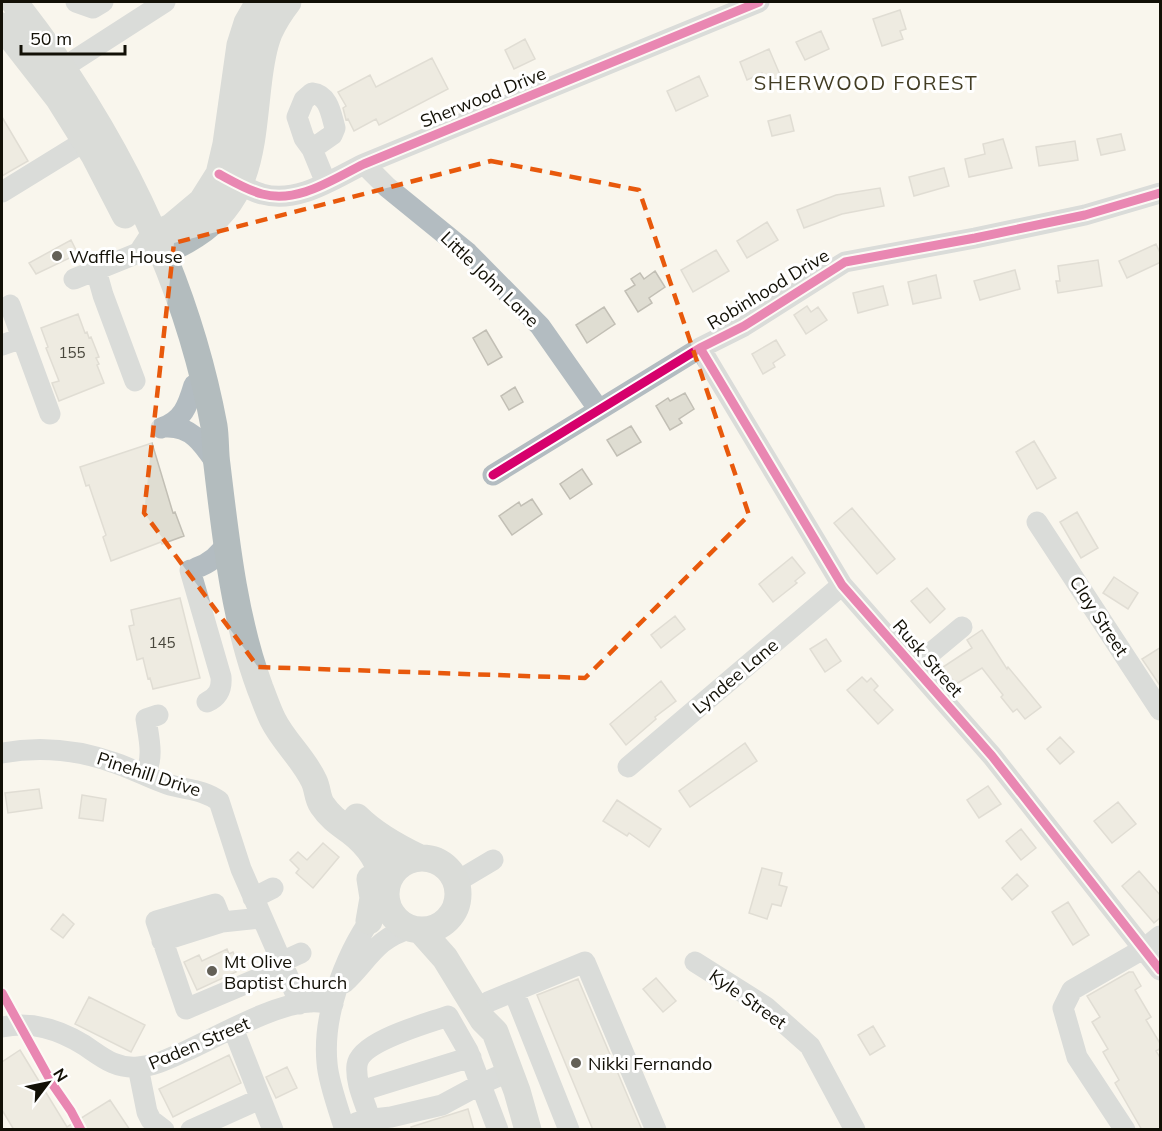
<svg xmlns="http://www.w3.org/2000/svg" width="1162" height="1131" viewBox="0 0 1162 1131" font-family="Mulish,sans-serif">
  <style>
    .building { fill: #dfddd2; stroke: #c2bfb5; stroke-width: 1.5 }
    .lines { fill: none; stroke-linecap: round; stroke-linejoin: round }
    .minor { stroke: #b3bcc1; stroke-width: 21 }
    .major { stroke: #b3bcbe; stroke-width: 27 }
    .cycleway-casing { stroke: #fff; stroke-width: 13 }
    .cycleway { stroke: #d6006c; stroke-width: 9 }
    .marked { fill: none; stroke: #e8590c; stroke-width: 4.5; stroke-dasharray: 12 8; stroke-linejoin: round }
    .poi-dot { fill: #636057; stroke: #fff; stroke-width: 2 }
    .labels { text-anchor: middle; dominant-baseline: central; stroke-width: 6; stroke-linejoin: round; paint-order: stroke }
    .number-label { font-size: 15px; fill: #48463b }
    .street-label { font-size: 18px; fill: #121006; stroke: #fff }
    .poi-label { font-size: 18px; fill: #121006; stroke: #fff; text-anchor: start }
    .neighbourhood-label { font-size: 20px; letter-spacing: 1.5px; fill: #423c23; stroke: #fff }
  </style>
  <rect width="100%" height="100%" fill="#f9f6ed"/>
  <!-- building -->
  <path class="building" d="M900,10L906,29L900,31L903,39L882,46L873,19Z
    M821,31L829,49L805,60L796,42Z
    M525,39L535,59L514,69L505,50Z
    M769,49L781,77L766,83L762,73L747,80L740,62Z
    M432,58L448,89L379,125L376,119L354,131L348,119L346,120L343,108L346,106L338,92L370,75L376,87Z
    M699,76L708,96L676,111L667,91Z
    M790,115L794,131L772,136L768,121Z
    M2,117L28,161L2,176Z
    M1121,134L1125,150L1101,155L1097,139Z
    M1003,139L1012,168L969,177L965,159L985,154L983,144Z
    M1075,141L1078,160L1039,166L1036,147Z
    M944,168L949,186L914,196L909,177Z
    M880,188L884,206L842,214L804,228L797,210L836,195Z
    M767,222L778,240L747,258L737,241Z
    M71,240L78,254L36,274L29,263Z
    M1156,244L1161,255V262L1127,278L1119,261Z
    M716,250L729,271L693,292L681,270Z
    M1098,260L1102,286L1058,293L1056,281H1060L1058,266Z
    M1015,270L1020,289L980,300L974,281Z
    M655,271L665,287L649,298L652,303L638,312L625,291L635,285L631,279L640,273L644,279Z
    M936,275L941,298L913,304L908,282Z
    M883,286L888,305L858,313L853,293Z
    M807,306L811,312L818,307L827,320L806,334L794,315Z
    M604,307L615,324L587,343L576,325Z
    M78,314L85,333L87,332L89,338L91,337L99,357L96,358L99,364L97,365L104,383L59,401L52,383L59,381L46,348L48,347L41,328Z
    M486,330L502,357L488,365L473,338Z
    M776,340L785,355L773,363L775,367L763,374L752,354Z
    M515,387L523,402L509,410L501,396Z
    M685,393L694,409L679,419L682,423L670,430L656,406L668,398L670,401Z
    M631,426L641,442L617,456L607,440Z
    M1034,441L1056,478L1037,489L1016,452Z
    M152,443L173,513L175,512L184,536L162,544L161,542L111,561L103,537L106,535L89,485L86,486L80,467Z
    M582,469L592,484L570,499L560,484Z
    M532,499L542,514L512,535L499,516L519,502L521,506Z
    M852,508L895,559L877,574L834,523Z
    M1077,512L1098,548L1081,558L1060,522Z
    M792,557L805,573L795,581L797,583L773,602L759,584Z
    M1114,577L1138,593L1128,609L1103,593Z
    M927,588L945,609L930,623L911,601Z
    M180,598L200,678L153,689L150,678L148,679L143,658L137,660L129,626L134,625L131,610Z
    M675,616L685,629L661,648L651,635Z
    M982,630L1007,669L1008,667L1041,707L1025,719L1017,709L1013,712L1001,697L1003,695L982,668L956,684L951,678L947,680L940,669L972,648L967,640Z
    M826,639L841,661L825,672L810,649Z
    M1161,647V687L1142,659Z
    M862,677L867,682L871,678L878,686L874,690L893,710L878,724L847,690Z
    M661,681L676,701L655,717L656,719L626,745L610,724Z
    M1060,737L1074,752L1060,764L1047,749Z
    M745,743L757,761L690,807L679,791Z
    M988,786L1001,804L979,818L967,800Z
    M39,789L42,808L8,813L5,793Z
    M82,795L106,799L103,821L79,818Z
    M617,800L661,829L649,847L629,833L627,836L603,821Z
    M1118,802L1136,824L1112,843L1094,821Z
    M1021,829L1036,848L1021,860L1006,841Z
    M323,843L339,857L313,888L296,873L299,869L290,860L298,852L307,860Z
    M762,868L782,873L779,885L787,887L781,906L772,904L767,919L749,913Z
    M1139,871L1161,896V917L1154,923L1122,886Z
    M1017,874L1028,886L1012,900L1002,888Z
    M1068,902L1089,935L1073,945L1052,912Z
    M63,914L74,924L63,938L51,929Z
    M227,949L229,954L233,952L239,966L234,969L236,972L197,990L184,962L199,955L202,961Z
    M1129,972H1133L1141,986L1135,990L1151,1017L1146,1020L1161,1045V1048L1156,1051L1161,1059V1130H1142L1115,1083L1119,1080L1103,1052L1108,1049L1092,1022L1100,1017L1087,996Z
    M656,978L676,1001L663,1012L643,989Z
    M578,979L642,1130H593L537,995Z
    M89,997L145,1025L131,1052L75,1024Z
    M873,1026L885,1046L870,1055L858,1035Z
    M20,1050L67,1127L110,1100L130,1130H14L2,1110V1062Z
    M229,1055L241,1083L173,1117L159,1089Z
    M287,1067L297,1088L276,1098L266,1077Z
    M468,1109L474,1130H412L411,1127Z"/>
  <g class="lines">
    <!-- minor -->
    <path class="minor" d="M76,2L93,8L103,2
      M64,67L165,2
      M312,149L332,135L335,128C331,114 329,95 312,93L304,100L297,117L304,138L312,149L326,183
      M364,164L387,187L468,253L540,326L599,410
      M227,178C238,183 250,191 262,194C298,204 333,179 364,164L759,2
      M2,192L85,141
      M96,270L103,295L135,381
      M74,279L143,251
      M10,305L50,414
      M2,345L22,338
      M700,348L842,585L992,756L1160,970
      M166,427C192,426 203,444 216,463
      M161,428C183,421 188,405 194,385
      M493,475L700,348L744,326L845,262L975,238L1085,215L1160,193
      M1037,522L1160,710
      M196,568C211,563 220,555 227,542
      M190,570L221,677C222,689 218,697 207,702
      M914,667L962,627
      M2,753C40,746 79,750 115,763C133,769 149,778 167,784C185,790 203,789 219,801L241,869L300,1004
      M628,767L842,585
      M145,775C154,757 149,739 146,719L158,715
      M456,882L493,860
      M253,898L273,888
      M261,918L222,922L215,904L156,921L186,1009L283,968
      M162,941L222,922
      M281,962L301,953
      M695,962L766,1007L810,1046L855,1130
      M344,983C367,962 376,938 409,929
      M514,992L569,1130
      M488,1002L585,962L656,1130
      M2,1027C32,1021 58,1029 84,1045C102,1057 115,1069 138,1067C155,1066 170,1058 186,1051C219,1036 274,1004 310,1002C317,1001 325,1003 333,1004
      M233,1028L273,1130
      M138,1067L147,1112L151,1120L164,1130
      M361,1091L471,1057
      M370,1119C365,1102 355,1083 357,1065C360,1041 426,1024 448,1016L468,1051L498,1130
      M356,1123L365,1120L391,1117L442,1105L481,1084L510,1071
      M191,1130L260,1099
      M345,1130C339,1111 328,1081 327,1063C322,1012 348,947 379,908
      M1125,1130L1077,1057L1063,1008L1072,990L1145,948L1160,936"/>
    <!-- major -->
    <path class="major" d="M14,2C111,125 185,271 214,426C216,439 215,452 217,465C226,540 234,618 260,688C264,698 268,710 273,720C284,742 304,759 314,781C318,789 317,798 322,805C330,817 339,823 350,831C371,847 380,863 385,888
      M2,26L59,99L94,155L125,215
      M144,250L154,235L171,227L202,201L219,174L226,144L240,45L247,23L259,2
      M144,251C165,252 178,246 195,235C251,199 251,146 258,86C260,69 262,50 269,33C274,22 281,11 288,2
      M357,817C375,835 397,847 420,858
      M386 894a36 36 0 1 1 72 0a36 36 0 1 1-72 0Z
      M369,921L373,898L370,879
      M421,931L445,958L483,1020L495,1032L517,1091L528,1130"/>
    <defs>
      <path id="cycleway" d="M219,174C232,181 247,190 262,194C298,204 333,179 364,164L759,2
        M700,348L842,585L992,756L1160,970
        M493,475L700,348L744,326L845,262L975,238L1085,215L1160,193
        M2,993L53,1085L71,1111L81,1130"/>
    </defs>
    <!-- cycleway casing -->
    <use href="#cycleway" class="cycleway-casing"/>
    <!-- cycleway -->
    <use href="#cycleway" class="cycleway"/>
  </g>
  <!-- marked area -->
  <path d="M0 0H1162V1131H0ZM491,161L639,190L749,515L585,678L258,667L144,513L174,243Z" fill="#f9f6ed" fill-opacity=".55" fill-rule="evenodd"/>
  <path class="marked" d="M491,161L639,190L749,515L585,678L258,667L144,513L174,243Z"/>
  <!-- markers -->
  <g class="poi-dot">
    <circle cx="57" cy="256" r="6"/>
    <circle cx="212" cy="971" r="6"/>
    <circle cx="576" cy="1063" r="6"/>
  </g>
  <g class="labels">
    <!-- number labels -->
    <g class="number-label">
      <text x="72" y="352">155</text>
      <text x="162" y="642">145</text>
    </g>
    <!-- street labels -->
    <g class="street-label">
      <text transform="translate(483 97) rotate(-22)">Sherwood Drive</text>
      <text transform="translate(490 279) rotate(44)">Little John Lane</text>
      <text transform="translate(768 289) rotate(-31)">Robinhood Drive</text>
      <text transform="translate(1099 616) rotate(57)">Clay Street</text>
      <text transform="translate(928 658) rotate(49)">Rusk Street</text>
      <text transform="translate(735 676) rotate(-40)">Lyndee Lane</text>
      <text transform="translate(149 774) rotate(18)">Pinehill Drive</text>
      <text transform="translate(748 999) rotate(35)">Kyle Street</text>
      <text transform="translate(199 1043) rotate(-23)">Paden Street</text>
    </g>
    <!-- poi labels -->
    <g class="poi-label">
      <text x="69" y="256">Waffle House</text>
      <text x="224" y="961">Mt Olive<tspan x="224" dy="21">Baptist Church</tspan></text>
      <text x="588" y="1063">Nikki Fernando</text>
    </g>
    <!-- neighbourhood labels -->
    <g class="neighbourhood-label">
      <text x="866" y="82">SHERWOOD FOREST</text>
    </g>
  </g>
  <!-- border -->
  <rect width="1162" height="1131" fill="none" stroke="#121006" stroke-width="6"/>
  <!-- north arrow -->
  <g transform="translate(48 1083) rotate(58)" stroke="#ffffff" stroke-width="4.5" paint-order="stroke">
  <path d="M0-4.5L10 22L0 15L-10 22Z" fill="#121006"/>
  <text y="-9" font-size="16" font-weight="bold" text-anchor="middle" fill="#121006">N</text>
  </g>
  <!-- scale -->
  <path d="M21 45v9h104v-9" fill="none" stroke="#121006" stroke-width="3"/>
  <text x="30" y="45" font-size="18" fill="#121006" stroke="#ffffff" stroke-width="4.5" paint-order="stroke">50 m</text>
</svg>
